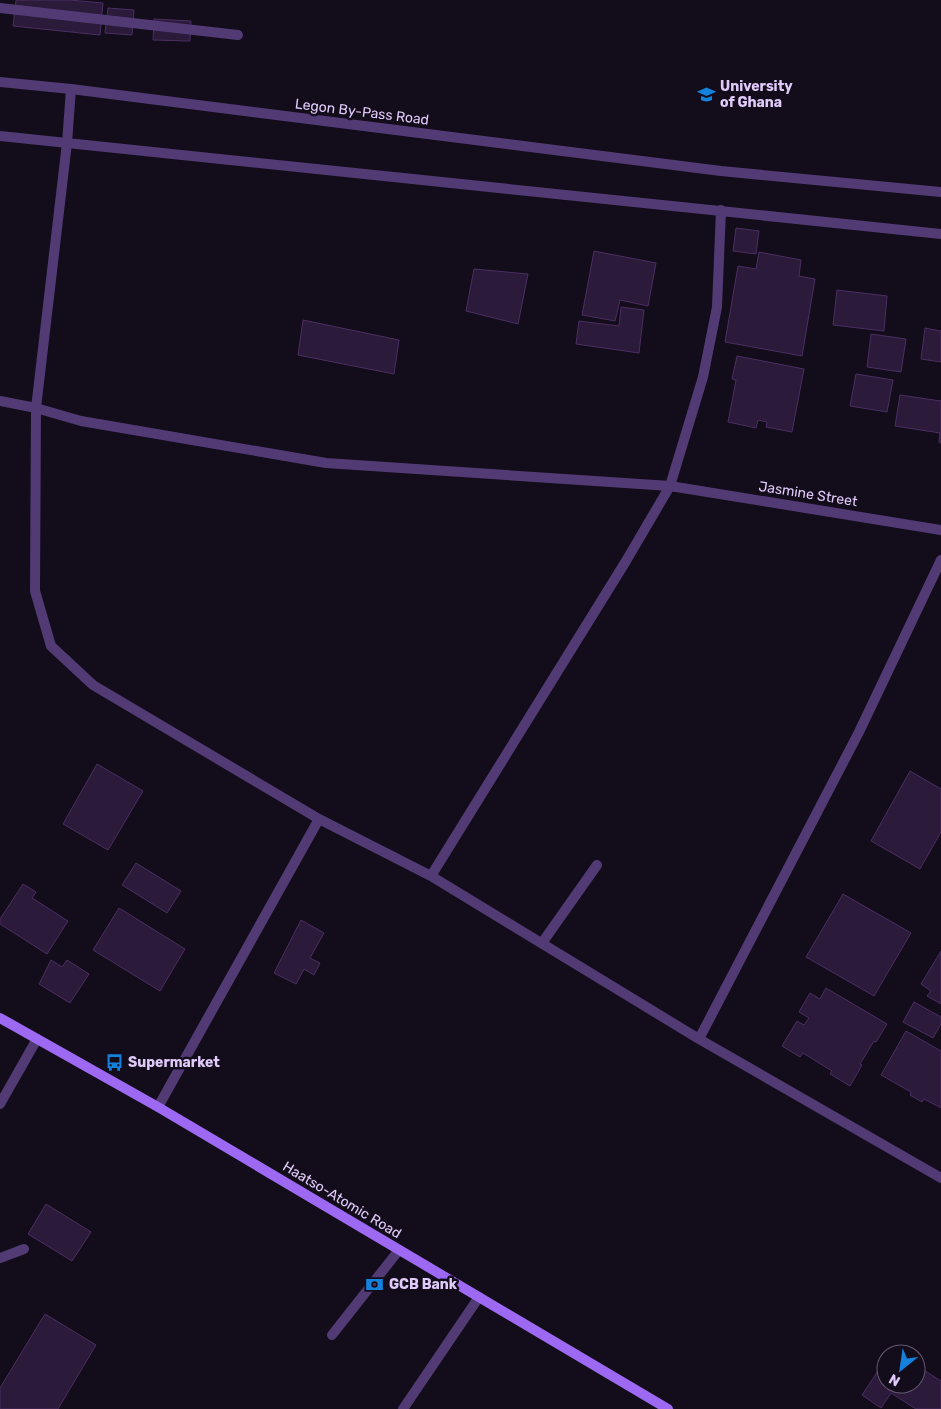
<svg xmlns="http://www.w3.org/2000/svg" width="941" height="1409" viewBox="0 0 941 1409" font-family="Rubik,sans-serif">
  <style>
    .building { fill: #2b1a39; stroke: #4b2e63 }
    .lines { fill: none; stroke-linecap: round; stroke-linejoin: round }
    .service { stroke: #523b75; stroke-width: 10 }
    .minor { stroke: #523b75; stroke-width: 10 }
    .tertiary { stroke: #523b75; stroke-width: 10 }
    .secondary { stroke: #9d69f2; stroke-width: 10 }
    .labels { text-anchor: middle; dominant-baseline: central; stroke-width: 5; stroke-linejoin: round; paint-order: stroke }
    .poi-label { font-size: 14px; font-weight: bold; fill: #e0cafa; stroke: #130c1a; text-anchor: start }
    .street-label { font-size: 14px; fill: #e0cafa; stroke: #130c1a }
  </style>
  <rect width="100%" height="100%" fill="#130c1a"/>
  <!-- building -->
  <path class="building" d="M16,0H70L103,3L100,35L13,26Z
    M108,8L134,10L132,35L105,33Z
    M154,19L191,21L190,41L153,40Z
    M736,228L759,231L756,254L733,251Z
    M594,251L656,263L648,306L620,300L615,321L582,315Z
    M759,252L801,260L799,276L815,279L802,356L725,342L738,266L756,269Z
    M474,269L528,274L518,324L466,311Z
    M837,290L887,296L884,331L833,325Z
    M621,307L644,310L639,353L576,344L579,321L619,326Z
    M303,320L399,340L394,374L298,355Z
    M925,328L941,331V362L921,359Z
    M871,334L906,339L901,372L867,367Z
    M737,356L804,369L792,432L766,427L767,422L758,420L756,428L728,422L736,380L732,379Z
    M856,374L893,380L887,412L850,406Z
    M900,395L941,401V443L939,442L940,433L895,426Z
    M97,764L143,791L108,850L63,824Z
    M910,771L941,789V832L920,869L871,841Z
    M136,863L181,891L167,913L122,885Z
    M23,884L36,892L32,898L68,921L47,954L0,924V919Z
    M843,894L911,933L874,996L806,957Z
    M119,908L185,949L160,991L93,950Z
    M301,920L324,933L310,958L320,963L314,975L304,969L296,984L274,973Z
    M941,951V1004L927,996L931,991L921,984Z
    M51,960L62,967L67,960L89,974L70,1003L39,984Z
    M826,988L887,1024L876,1042L874,1041L860,1064L862,1065L850,1086L830,1074L832,1071L803,1053L800,1057L782,1046L797,1021L804,1025L809,1018L799,1012L810,993L820,999Z
    M914,1002L941,1017V1024L933,1038L903,1022Z
    M906,1031L941,1051V1108L924,1099L922,1102L910,1095L911,1092L881,1075Z
    M46,1204L91,1232L72,1261L28,1234Z
    M45,1314L96,1345L58,1409H0V1388Z
    M886,1359V1384H916V1365L941,1381V1409H916L891,1393L881,1408L862,1395Z"/>
  <g class="lines">
    <!-- service -->
    <path class="service" d="M0,8L238,35
      M542,943L597,865
      M332,1335L399,1250
      M403,1409L479,1297"/>
    <!-- minor -->
    <path class="minor" d="M71,89L67,143L36,408L35,591L51,646L93,685L319,819L431,876L699,1039L941,1178
      M0,136L941,234
      M0,401L36,408L81,421L326,463L670,486L941,530
      M431,876L626,561L670,486L703,377L717,307L721,210
      M699,1039L859,732L941,560
      M0,1104L37,1039
      M158,1107L319,819
      M0,1258L24,1249"/>
    <!-- tertiary -->
    <path class="tertiary" d="M0,82L71,89L721,171L941,192"/>
    <!-- secondary -->
    <path class="secondary" d="M0,1018L158,1107L668,1409"/>
  </g>
  <!-- icons -->
  <defs>
    <symbol id="university-bare" viewBox="-9 -9 18 18"><path d="M0-5L7-2L0 1L-7-2ZM-4 1L0 2.5L4 1V4Q0 6-4 4Z" fill="#1481dc" stroke="#130c1a" stroke-width="2.5" paint-order="stroke"/></symbol>
    <symbol id="bus-bare" viewBox="-9 -9 18 18"><path d="M-5-6H5V4H4V6H2V4H-2V6H-4V4H-5ZM-3.5-4V0h7V-4ZM-3.5 1.2v1.5H-2V1.2ZM2 1.2v1.5H3.5V1.2Z" fill="#1481dc" stroke="#130c1a" stroke-width="2.5" paint-order="stroke"/></symbol>
    <symbol id="bank-bare" viewBox="-9 -9 18 18"><path d="M-6-4H6V4H-6ZM0-2.3a2.3 2.3 0 1 0 0 4.6a2.3 2.3 0 1 0 0-4.6Z" fill="#1481dc" stroke="#130c1a" stroke-width="2.5" paint-order="stroke"/></symbol>
  </defs>
  <g fill-rule="evenodd">
    <use href="#university-bare" x="694" y="82" width="25" height="25"/>
    <use href="#bus-bare" x="102" y="1050" width="25" height="25"/>
    <use href="#bank-bare" x="362" y="1272" width="25" height="25"/>
  </g>
  <g class="labels">
    <!-- poi labels -->
    <g class="poi-label">
      <text x="720" y="86">University<tspan x="720" dy="16">of Ghana</tspan></text>
      <text x="128" y="1062">Supermarket</text>
      <text x="389" y="1284">GCB Bank</text>
    </g>
    <!-- street labels -->
    <g class="street-label">
      <text transform="translate(362 112) rotate(7)">Legon By-Pass Road</text>
      <text transform="translate(808 494) rotate(9)">Jasmine Street</text>
      <text transform="translate(342 1200) rotate(31)">Haatso-Atomic Road</text>
    </g>
  </g>
  <!-- north arrow -->
  <g transform="translate(901 1369) rotate(210)"><circle r="24" fill="#130c1a" stroke="#655874"/>
  <path d="M0-4L9 19L0 12L-9 19Z" fill="#1481dc"/>
  <text y="-8" font-size="14" font-weight="bold" text-anchor="middle" fill="#e0cafa">N</text>
  </g>
</svg>
